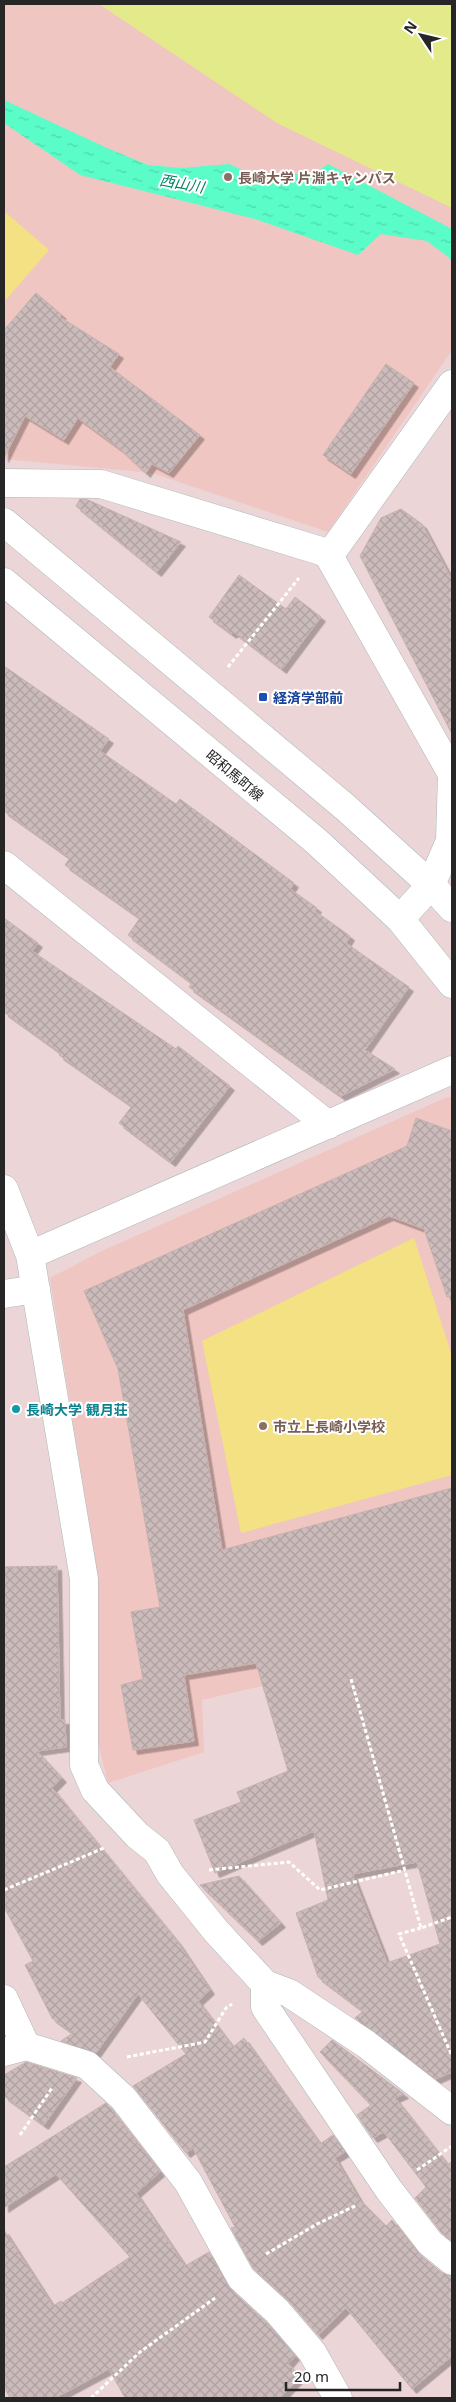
<svg xmlns="http://www.w3.org/2000/svg" width="456" height="2402" viewBox="0 0 456 2402" font-family="'Noto Sans','Noto Sans JP',sans-serif">
  <style>
    .education { fill: #f0c6c2 }
    .park { fill: #e3ea8a }
    .pitch { fill: #f3e184 }
    .water { fill: url(#water-ripples) }
    .building { fill: url(#building-cross-hatch); stroke: #c6b1af; fill-rule: evenodd; filter: url(#shadow) }
    .lines { fill: none; stroke-linecap: round; stroke-linejoin: round }
    .minor-casing { stroke: #aab8bc; stroke-width: 29 }
    .secondary-casing { stroke: #aab8bc; stroke-width: 29 }
    .path { stroke: #fff; stroke-width: 3; stroke-dasharray: 4 2.5; stroke-linecap: butt }
    .minor { stroke: #fff; stroke-width: 28 }
    .secondary { stroke: #fff; stroke-width: 28 }
    .education-dot { fill: #8d6e63; stroke: #fff; stroke-width: 2 }
    .transit-dot { fill: #1a4fb4; stroke: #fff; stroke-width: 2 }
    .culture-dot { fill: #0f9aa8; stroke: #fff; stroke-width: 2 }
    .labels { text-anchor: middle; dominant-baseline: central; stroke-width: 4; stroke-linejoin: round; paint-order: stroke }
    .education-label { font-size: 14px; font-weight: bold; fill: #785e54; stroke: #fff; text-anchor: start }
    .transit-label { font-size: 14px; font-weight: bold; fill: #164399; stroke: #fff; text-anchor: start }
    .street-label { font-size: 14px; fill: #262626; stroke: #fff }
    .culture-label { font-size: 14px; font-weight: bold; fill: #0d838f; stroke: #fff; text-anchor: start }
    .water-label { font-size: 15px; font-style: italic; fill: #038464; stroke: #fff }
  </style>
  <defs>
    <pattern id="water-ripples" width="26" height="14" patternUnits="userSpaceOnUse" patternTransform="scale(1.25)"><rect width="26" height="14" fill="#5afcc8"/><path d="M2 4q2-2 4 0t4 0M15 11q2-2 4 0t4 0" fill="none" stroke="#4ed8ac"/></pattern>
    <pattern id="building-cross-hatch" width="8" height="8" patternUnits="userSpaceOnUse" patternTransform="scale(1.25)"><rect width="8" height="8" fill="#cbb"/><path d="M0 0l8 8M0 8l8-8" fill="none" stroke="#afa1a1"/></pattern>
    <filter id="shadow"><feDropShadow dx="4.5" dy="4.5" stdDeviation="0" flood-color="#0004"/></filter>
  </defs>
  <rect width="100%" height="100%" fill="#ecd5d6"/>
  <!-- education -->
  <path class="education" d="M4,4H452V350L328,532L152,473L4,459Z
    M452,1097V1641L202,1700L204,1752L108,1783L96,1734L97,1574L50,1278L102,1251L445,1098Z"/>
  <!-- park -->
  <path class="park" d="M99,4H452V208L277,123Z"/>
  <!-- pitch -->
  <path class="pitch" d="M4,211L49,250L4,302Z
    M414,1238L452,1356V1475L241,1533L202,1341Z"/>
  <!-- water -->
  <path class="water" d="M4,100L107,148L148,165L182,168L229,164L251,174H314L328,164L452,229V260L427,241L381,234L358,255L255,219L80,175L4,123Z"/>
  <!-- building -->
  <path class="building" d="M36,293L62,315L60,317L119,354L110,367L200,435L169,473L152,464L146,473L119,448L78,418L64,440L25,416L4,458V330Z
    M386,364L414,383L351,474L323,455Z
    M80,499H86L181,542L157,572L76,506Z
    M401,509L422,524L452,580V734L360,556L381,518Z
    M239,575L286,609L295,597L321,617L282,669L234,632L232,634L209,617Z
    M4,666L109,739L100,751L176,804L180,799L294,883L290,889L317,908L315,911L350,936L346,943L409,987L365,1050L395,1069L341,1096L189,987L192,983L128,935L140,918L65,865L70,858L4,811Z
    M4,918L38,943L32,951L176,1049L178,1046L230,1086L171,1162L119,1123L132,1106L59,1055L61,1053L4,1012Z
    M416,1118L452,1131V1296L447,1297L424,1229L389,1216L183,1310L222,1550L452,1488V2072L436,2079L355,2018L363,2011L318,1977L296,1913L328,1900L314,1831L215,1873L194,1820L241,1802L237,1792L288,1771L256,1663L184,1675L194,1741L133,1750L121,1685L143,1679L131,1612L160,1607L118,1369L84,1291L407,1146ZM417,1862L440,1944L387,1963L352,1874Z
    M57,1566L60,1720H65L66,1747L37,1751L62,1778L52,1788L177,1941L210,1990L198,2001L233,2047L244,2038L320,2144L333,2135L345,2152L335,2158L359,2199L386,2226L392,2220L420,2255L442,2273L452,2276V2356L412,2389L346,2308L318,2335L289,2301L253,2268L231,2228L235,2227L193,2148L186,2153L133,2086L186,2054L138,1994L96,2053L61,2041L73,2033L52,2018L25,1965L33,1961L4,1907V1567Z
    M239,1876L281,1923L258,1941L200,1885Z
    M332,2040L404,2094L395,2098L448,2165L452,2161V2241L441,2232L415,2198L426,2187L384,2132L373,2138L357,2115L371,2105L320,2052Z
    M26,2062L77,2078L44,2125L4,2096V2075Z
    M106,2103L160,2172L136,2193L185,2266L209,2252L230,2289L266,2322L295,2356L288,2364L301,2376L280,2398H125L109,2369L55,2398H10L4,2387V2230L53,2306L61,2301L62,2303L130,2257L56,2174L4,2208V2167Z"/>
  <g class="lines">
    <defs>
      <path id="minor" d="M4,483L101,484L321,551L329,556L452,774L450,841L431,885L400,919
        M329,556L452,384
        M4,865L328,1125
        M4,1189L30,1255L84,1579V1765L95,1790L137,1835L157,1851L170,1874L216,1931L265,1984L289,1993L366,2044L452,2111
        M30,1255L452,1070
        M4,1294L36,1289
        M265,1984V2007L389,2190L430,2243L452,2261
        M4,1999L26,2046
        M4,2052L26,2046L87,2065L123,2098L188,2182L241,2278L277,2311L312,2352L338,2398"/>
      <path id="secondary" d="M4,522L345,807L431,885L452,908
        M4,582L316,841L400,919L452,984"/>
    </defs>
    <!-- minor casing -->
    <use href="#minor" class="minor-casing"/>
    <!-- secondary casing -->
    <use href="#secondary" class="secondary-casing"/>
    <!-- path -->
    <path class="path" d="M228,667L299,578
      M351,1679L421,1928L452,1917
      M209,1870L289,1862L320,1890L405,1870
      M4,1890L104,1848
      M421,1928L399,1934L452,2056
      M127,2057L205,2042L226,2008L232,2004
      M20,2135L52,2088
      M417,2170L452,2146
      M266,2254L317,2224L357,2205
      M91,2398L140,2352L215,2298"/>
    <!-- minor -->
    <use href="#minor" class="minor"/>
    <!-- secondary -->
    <use href="#secondary" class="secondary"/>
  </g>
  <!-- markers -->
  <g class="education-dot">
    <circle cx="228" cy="177" r="5"/>
    <circle cx="263" cy="1426" r="5"/>
  </g>
  <rect class="transit-dot" x="258" y="692" width="10" height="10" rx="2.5"/>
  <circle class="culture-dot" cx="16" cy="1409" r="5"/>
  <g class="labels">
    <!-- education labels -->
    <g class="education-label">
      <text x="238" y="177">長崎大学 片淵キャンパス</text>
      <text x="273" y="1426">市立上長崎小学校</text>
    </g>
    <!-- transit labels -->
    <g class="transit-label">
      <text x="273" y="697">経済学部前</text>
    </g>
    <!-- street labels -->
    <g class="street-label">
      <text transform="translate(235 775) rotate(40)">昭和馬町線</text>
    </g>
    <!-- culture labels -->
    <g class="culture-label">
      <text x="26" y="1409">長崎大学 観月荘</text>
    </g>
    <!-- water labels -->
    <g class="water-label">
      <text transform="translate(182 183) rotate(10)">西山川</text>
    </g>
  </g>
  <!-- border -->
  <rect width="456" height="2402" fill="none" stroke="#262626" stroke-width="10"/>
  <!-- north arrow -->
  <g transform="translate(421 35) rotate(305)" stroke="#ffffff" stroke-width="4" paint-order="stroke">
  <path d="M0-4L9 19L0 12L-9 19Z" fill="#262626"/>
  <text y="-8" font-size="14" font-weight="bold" text-anchor="middle" fill="#262626">N</text>
  </g>
  <!-- scale -->
  <path d="M286 2382v8h114v-8" fill="none" stroke="#262626" stroke-width="2.5"/>
  <text x="294" y="2382" font-size="15" fill="#262626" stroke="#ffffff" stroke-width="4" paint-order="stroke">20 m</text>
</svg>
